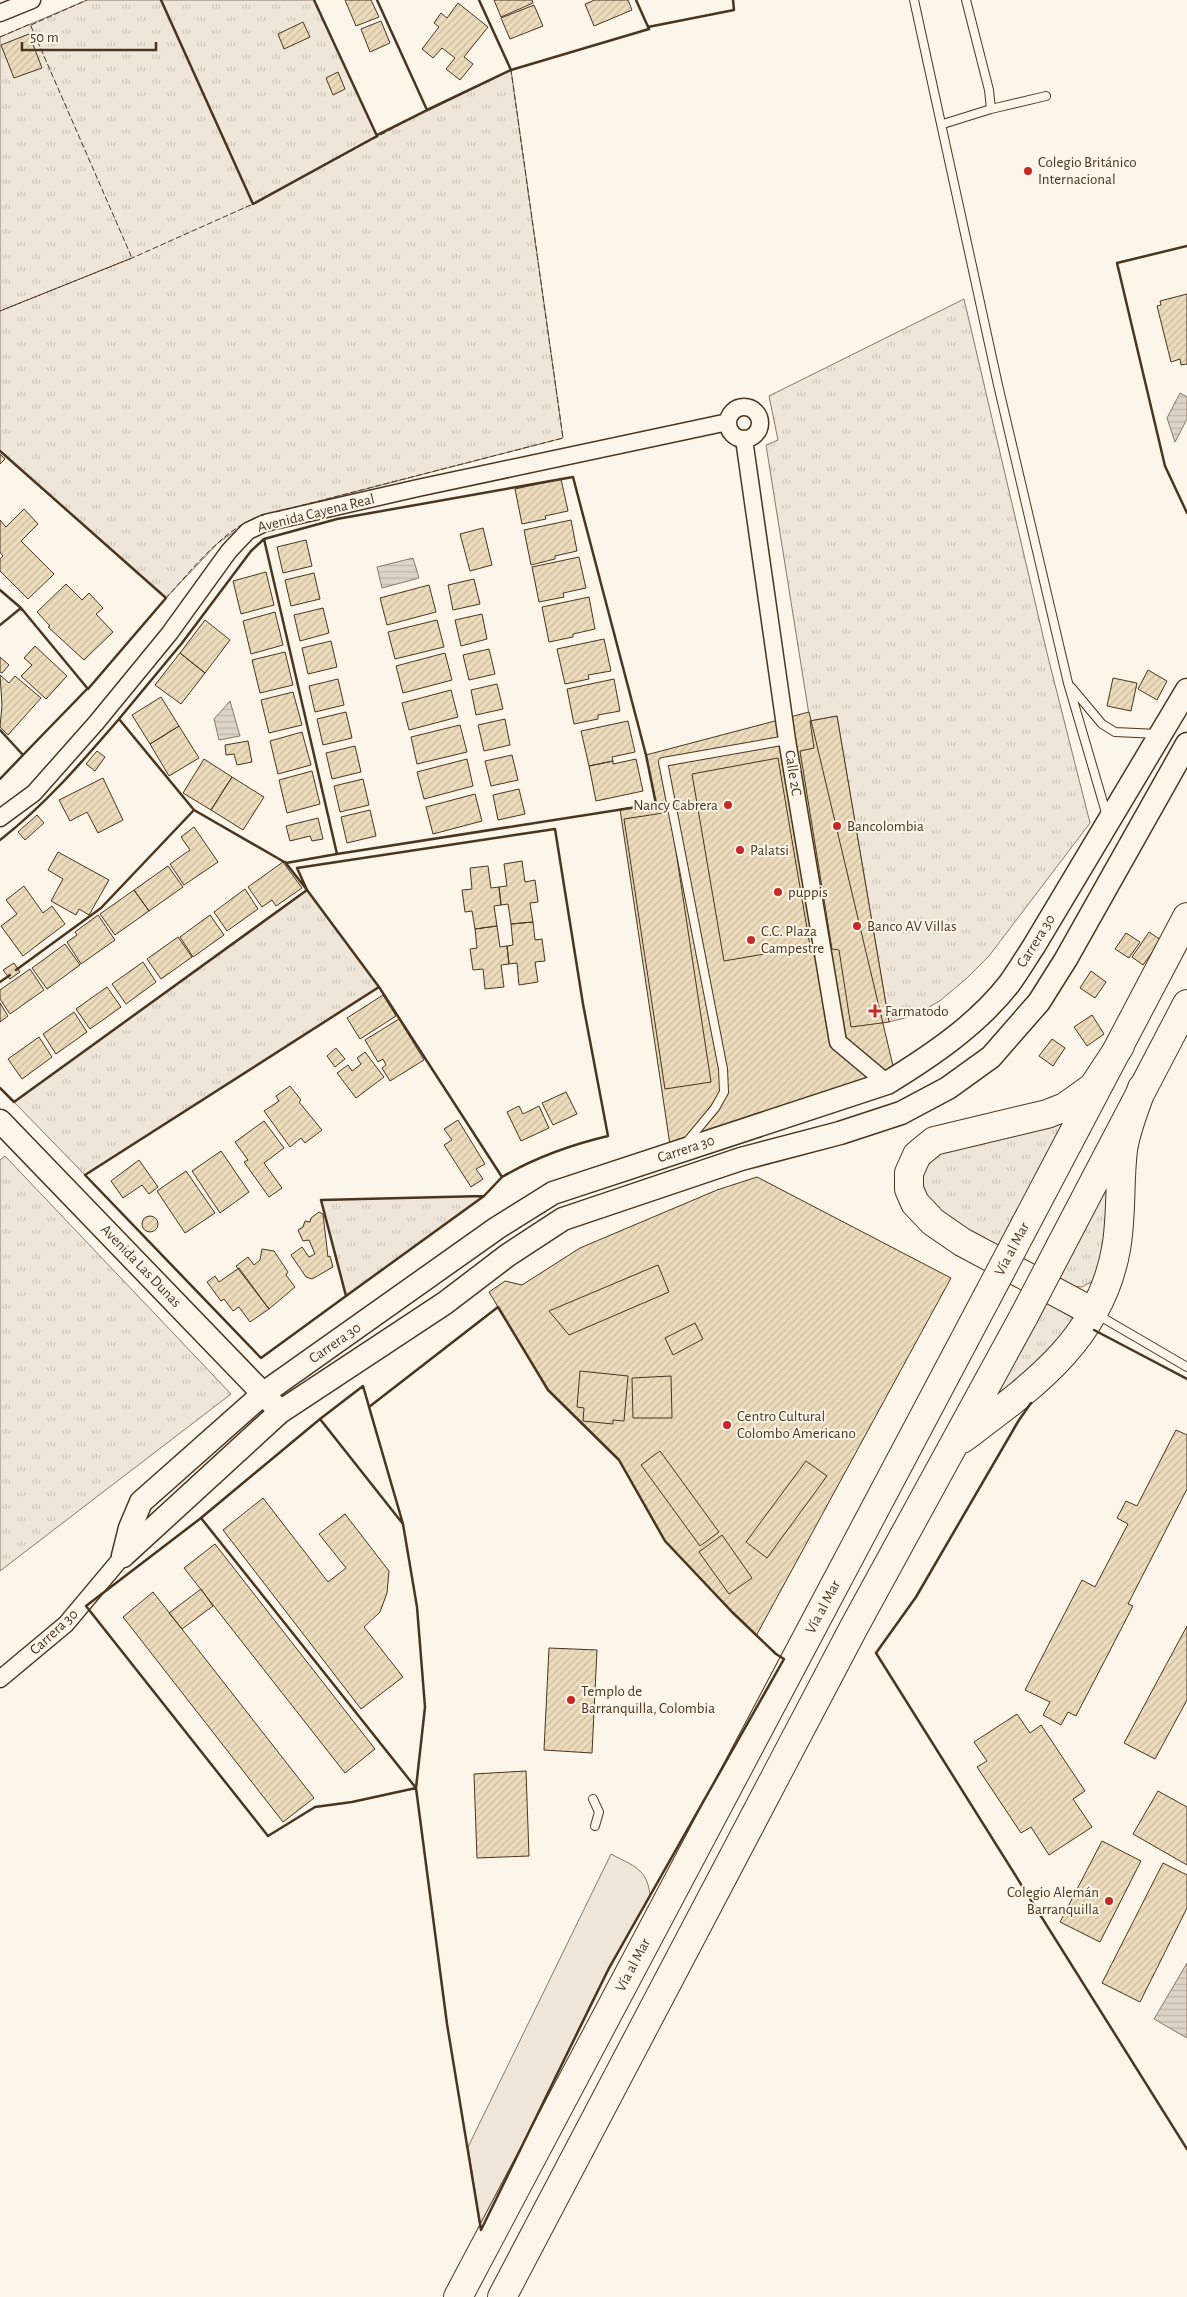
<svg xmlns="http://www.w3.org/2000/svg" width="1187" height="2297" viewBox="0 0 1187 2297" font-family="'Alegreya Sans',sans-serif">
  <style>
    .grass { fill: url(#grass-tufts); stroke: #887966 }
    .garden { fill: #ede6d9; stroke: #887966 }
    .water { fill: url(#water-rules); stroke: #887966 }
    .building { fill: url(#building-hatch); stroke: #4a3520 }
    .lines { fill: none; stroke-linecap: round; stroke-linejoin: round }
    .lane-casing { stroke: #4a3520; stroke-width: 10 }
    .street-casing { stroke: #4a3520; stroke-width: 19 }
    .secondary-casing { stroke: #4a3520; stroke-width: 25 }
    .highway-casing { stroke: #4a3520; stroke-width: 30 }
    .lane { stroke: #fbf6e9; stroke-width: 8 }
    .street { stroke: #fbf6e9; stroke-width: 16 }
    .secondary { stroke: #fbf6e9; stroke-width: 22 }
    .highway { stroke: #fbf6e9; stroke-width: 28 }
    .highway-bridge-casing { stroke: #4a3520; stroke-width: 30; stroke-linecap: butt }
    .highway-bridge { stroke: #fbf6e9; stroke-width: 28 }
    .fence { stroke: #4a3520; stroke-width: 1; stroke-dasharray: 6 2.5; stroke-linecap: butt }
    .wall { stroke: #4a3520; stroke-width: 2.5 }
    .poi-dot { fill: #c62828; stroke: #fbf6e9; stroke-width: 2 }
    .labels { text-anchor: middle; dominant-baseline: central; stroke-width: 4; stroke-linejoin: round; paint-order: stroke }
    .poi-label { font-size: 15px; fill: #4a3520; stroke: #fbf6e9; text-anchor: start }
    .street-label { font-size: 15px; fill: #4a3520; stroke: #fbf6e9 }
  </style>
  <defs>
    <pattern id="grass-tufts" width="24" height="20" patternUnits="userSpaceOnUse" patternTransform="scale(1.25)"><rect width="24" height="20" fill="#ede6d9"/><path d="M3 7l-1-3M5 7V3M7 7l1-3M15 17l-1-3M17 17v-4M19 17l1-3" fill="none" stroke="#cdc6ba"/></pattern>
    <pattern id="water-rules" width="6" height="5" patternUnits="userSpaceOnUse" patternTransform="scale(1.25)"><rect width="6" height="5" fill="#dcd4c6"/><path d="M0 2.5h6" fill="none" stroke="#beb7aa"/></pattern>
    <pattern id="building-hatch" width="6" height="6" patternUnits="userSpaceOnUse" patternTransform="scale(1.25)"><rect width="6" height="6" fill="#ecdcbc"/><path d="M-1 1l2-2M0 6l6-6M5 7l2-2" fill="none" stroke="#ccbda1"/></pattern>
  </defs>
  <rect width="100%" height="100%" fill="#fbf6e9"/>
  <!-- grass -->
  <path class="grass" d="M87,0H314L377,136L511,70L563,438L254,518L218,543L166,598L0,451V37Z
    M964,299L1047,653L1090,823L989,956L967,978L941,1000L916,1015L889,1022L837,716L810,721L766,445L778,440L769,396Z
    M307,890L379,987L85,1175L14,1102Z
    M1067,1118L1000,1246C963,1228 895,1206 934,1155Z
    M5,1156L231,1394L0,1571V1160Z
    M1113,1171L1105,1259L1093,1281L1082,1287L1070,1286L1059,1280Z
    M484,1196L346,1296L321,1200Z
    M1045,1302L1080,1322L1031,1377L996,1393Z"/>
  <!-- garden -->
  <path class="garden" d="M611,1854C633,1866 647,1868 650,1895L593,1999L481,2230L468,2147Z"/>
  <!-- water -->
  <path class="water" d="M1180,393L1187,397V419L1175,442L1167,418Z
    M413,558L419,578L382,588L377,567Z
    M230,701L240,736L219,740L214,719Z
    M1187,1963V2038L1154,2019Z"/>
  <!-- building -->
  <path class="building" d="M345,0H371L379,17L356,26Z
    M494,0H532L533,3L501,17Z
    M595,0H628L632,10L594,26L585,4Z
    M458,3L488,27L464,57L473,64L460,80L446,69L455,58L442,48L433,58L422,49L439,27L434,23L441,13L447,18Z
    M534,5L543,26L510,39L501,18Z
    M381,21L390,43L370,52L361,29Z
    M303,22L310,37L284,49L278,34Z
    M29,34L42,68L14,78L1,45Z
    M338,72L345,89L333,95L326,78Z
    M1187,294V364L1181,365L1180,359L1171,362L1157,306L1161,305L1160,301Z
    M0,454L5,459L0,464Z
    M561,479L568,511L545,516L546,519L522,524L515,489Z
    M24,509L38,524L21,541L54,574L28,599L0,571V559L3,556L0,552V520L6,527Z
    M571,520L577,551L555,556V559L531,565L524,530Z
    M483,528L492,565L470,571L460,534Z
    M306,540L312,566L283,573L277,547Z
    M579,557L586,588L563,593L564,597L539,602L532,567Z
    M266,572L274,605L241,614L233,581Z
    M314,573L320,599L291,606L285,580Z
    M474,579L480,604L453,610L448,585Z
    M66,584L82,600L89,593L103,608L96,614L113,632L84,660L48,627L50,626L37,612Z
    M429,585L436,612L387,625L380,598Z
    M589,597L595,629L573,634V637L549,642L542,607Z
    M323,608L329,633L300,641L294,615Z
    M275,612L283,645L251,654L243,621Z
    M482,614L487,639L461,646L455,620Z
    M205,620L230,640L205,673L180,653Z
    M437,620L444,647L395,659L388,632Z
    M604,639L611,671L588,675L589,679L565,684L557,649Z
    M331,641L337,667L308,674L302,648Z
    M35,646L67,676L46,699L21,676L32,665L24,658Z
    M489,649L495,674L469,680L463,655Z
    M285,652L293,685L260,693L252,660Z
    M180,653L205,673L181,704L155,685Z
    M445,653L452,680L403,693L396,666Z
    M0,657L9,665L2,673L0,672Z
    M1148,670L1167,681L1157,700L1138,689Z
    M0,675L9,683L15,676L41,698L8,735L0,727L2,705Z
    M1113,678L1137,683L1131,711L1107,706Z
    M338,679L344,705L315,712L309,686Z
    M614,679L620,711L598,715V719L574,724L567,689Z
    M497,684L503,709L476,715L471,690Z
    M451,690L458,717L409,730L402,703Z
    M293,692L302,725L269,733L261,700Z
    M161,697L179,726L150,744L132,715Z
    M346,712L352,738L323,745L317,719Z
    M809,712L894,1070L670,1145L620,809L656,804L646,755Z
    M837,716L889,1022L851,1027L839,950L832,949L800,751L814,748L810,721Z
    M505,719L510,745L484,751L478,725Z
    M628,721L635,752L612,757L613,761L589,766L581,731Z
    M460,725L467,752L417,764L411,737Z
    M179,726L199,758L169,776L150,744Z
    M302,732L311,765L278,774L270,741Z
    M248,741L252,762L237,765L234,754L226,755L225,745Z
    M355,746L361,772L332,779L326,753Z
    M97,751L105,757L95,771L86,764Z
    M512,755L518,780L491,786L485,761Z
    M778,758L810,946L724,961L692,774Z
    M204,759L232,777L211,810L183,793Z
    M467,759L473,786L424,799L417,772Z
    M636,759L643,791L596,801L589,766L613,761V764Z
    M312,771L320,804L287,813L279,780Z
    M232,777L264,797L243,830L211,810Z
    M103,778L123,820L98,833L87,812L70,821L59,800Z
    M363,779L369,805L340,812L334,786Z
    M519,789L525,814L498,820L493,795Z
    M475,794L482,821L433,834L426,807Z
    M370,810L376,836L347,843L341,817Z
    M670,812L711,1082L665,1089L624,819Z
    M37,815L44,823L25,840L18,832Z
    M318,818L323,839L312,841L310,836L290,841L286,826Z
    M194,827L218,862L184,885L170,864L190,850L181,837Z
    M58,852L109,880L89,915L79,909L76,915L51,901L63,879L48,870Z
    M522,861L525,882L535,880L538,902L530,903L533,922L511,924L508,904L501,905L499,887L507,886L504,864Z
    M283,862L302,888L276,906L272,900L262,907L248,887Z
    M168,866L183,887L149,911L134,890Z
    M488,866L491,888L499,887L501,905L494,906L497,926L475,929L472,911L465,912L462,890L472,889L470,868Z
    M24,886L43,913L52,906L65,924L23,956L1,926L17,914L6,900Z
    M245,889L258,909L227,931L214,912Z
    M134,890L149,911L115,935L100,914Z
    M98,915L115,940L81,964L67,942L77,935L75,932Z
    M210,915L224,935L193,957L180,937Z
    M533,922L535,940L542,939L545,961L535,962L538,982L519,985L517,963L509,964L507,946L513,945L511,924Z
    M497,926L500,947L507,946L509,964L501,965L504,987L485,989L483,969L473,970L470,949L477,948L475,929Z
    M1149,932L1161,940L1143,965L1132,957Z
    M1126,933L1140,942L1129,958L1115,949Z
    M178,937L192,957L161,979L147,959Z
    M65,944L80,965L47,989L32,968Z
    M143,962L156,982L126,1004L112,984Z
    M14,963L20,972L10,979L3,970Z
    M30,969L44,990L10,1014L0,999V990Z
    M1091,971L1106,982L1095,998L1080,988Z
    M107,987L121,1007L90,1029L76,1009Z
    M383,995L396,1016L360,1039L347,1018Z
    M0,1003L8,1016L0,1022Z
    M74,1012L87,1032L56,1054L43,1034Z
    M1092,1015L1104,1034L1087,1046L1074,1027Z
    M399,1019L424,1060L390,1081L382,1068L386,1065L383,1059L378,1062L365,1040Z
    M39,1037L52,1057L22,1079L8,1059Z
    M1052,1039L1065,1048L1053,1066L1039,1056Z
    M336,1048L345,1059L335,1067L327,1056Z
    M365,1052L384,1077L356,1098L337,1073L348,1065L352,1071L361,1064L357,1058Z
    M290,1086L301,1100L299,1102L322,1130L305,1143L301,1138L290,1147L264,1111L279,1101L276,1096Z
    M566,1092L577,1114L553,1125L542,1103Z
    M519,1106L523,1114L539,1106L549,1128L521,1141L507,1112Z
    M458,1120L485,1164L476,1169L483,1179L471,1187L444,1145L452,1140L444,1129Z
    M264,1121L284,1148L264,1163L282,1188L269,1197L244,1162L248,1160L235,1142Z
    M221,1151L249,1192L220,1213L192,1171Z
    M139,1160L158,1187L149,1194L142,1185L123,1198L111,1181Z
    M186,1171L215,1213L185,1233L157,1191Z
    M757,1177L951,1278L756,1636L665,1541L619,1460L548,1390L489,1292L505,1281L522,1285L580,1248L717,1190Z
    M319,1212L323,1214L328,1257L330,1256L333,1267L312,1279L306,1277L291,1255L302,1247L309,1257L315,1254L309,1240L303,1241L298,1230L303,1227L305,1221L310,1222L311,1218Z
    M142 1224a8 8 0 1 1 16 0a8 8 0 1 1-16 0Z
    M262,1249L274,1251L288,1272L286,1275L295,1287L269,1309L236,1266L248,1257L254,1265L260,1260Z
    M658,1265L669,1292L569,1335L549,1311Z
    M239,1268L269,1309L250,1322L239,1307L233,1311L224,1299L221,1301L207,1282L215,1276L219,1282Z
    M695,1323L703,1339L673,1355L665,1338Z
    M580,1371L628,1376L624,1421L613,1420V1424L583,1421L584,1408L577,1407Z
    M671,1376L672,1418H633L632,1378Z
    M1176,1430L1187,1435V1489L1128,1604L1133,1606L1076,1716L1068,1712L1061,1725L1043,1715L1050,1702L1025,1690L1082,1580L1095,1587L1128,1524L1117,1518L1126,1501L1137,1506Z
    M660,1451L719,1532L700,1546L641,1465Z
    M806,1461L827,1476L767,1558L746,1542Z
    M263,1498L328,1582L346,1568L319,1534L345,1514L389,1571L387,1593L380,1612L364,1627L403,1677L361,1709L223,1530Z
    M722,1535L752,1578L729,1594L699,1552Z
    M215,1544L375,1749L345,1773L184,1568Z
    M201,1589L213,1606L182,1629L169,1613Z
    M153,1592L314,1798L283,1822L123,1617Z
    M1187,1626V1700L1155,1759L1124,1743Z
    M549,1648L597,1650L592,1753L544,1750Z
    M1017,1714L1030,1733L1041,1725L1085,1791L1073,1799L1092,1827L1049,1855L1031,1827L1021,1833L977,1767L987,1761L974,1742Z
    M526,1771L529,1856L477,1858L474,1774Z
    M1158,1791L1187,1807V1865L1133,1834Z
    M1102,1841L1141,1861L1100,1942L1060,1922Z
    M1163,1863L1187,1875V1908L1140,2002L1102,1983Z"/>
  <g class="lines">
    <defs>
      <path id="lane" d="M914,0L998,385L1068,683L1107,816
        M991,109L1046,96
        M943,124L991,109L989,90L966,0
        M1071,687L1102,724L1115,732L1158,734
        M686,1143L715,1108L724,1092L723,1069L663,762L787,740
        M1098,1315L1187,1367
        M593,1799L599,1812L595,1826"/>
      <path id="street" d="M0,13L32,0
        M728 423a16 16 0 1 1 32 0a16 16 0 1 1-32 0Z
        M744,439L787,740L838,1042L887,1083
        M0,818L34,793L96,723L169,634L229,551L248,531L265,523L418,488L728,422
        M0,1679L66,1624L123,1556"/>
      <path id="secondary" d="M0,1121L274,1405
        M123,1556L130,1528L141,1502L264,1393L497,1228L553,1193L887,1083C931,1056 977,1025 1009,984C1018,972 1026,958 1034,946L1187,690
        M123,1556L280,1412L445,1303L508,1255L563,1219L741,1159L840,1133L901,1113L948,1088L991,1057L1039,1002L1066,959L1187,744"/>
      <path id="highway" d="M1025,1225L1187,917
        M1061,1245L1187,1004
        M1093,1312L962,1242L933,1222L915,1203L909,1189V1173L917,1155L934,1141L1047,1114L1065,1107L1093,1087L1120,1046
        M962,1439C1030,1388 1100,1340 1116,1249C1122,1216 1119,1183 1123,1150C1126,1129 1135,1108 1142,1088
        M458,2297L986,1299
        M502,2297L853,1629L1024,1316"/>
    </defs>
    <!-- lane casing -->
    <use href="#lane" class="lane-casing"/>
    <!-- street casing -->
    <use href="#street" class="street-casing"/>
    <!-- secondary casing -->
    <use href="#secondary" class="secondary-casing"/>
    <!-- highway casing -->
    <use href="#highway" class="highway-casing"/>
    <!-- lane -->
    <use href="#lane" class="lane"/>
    <!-- street -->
    <use href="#street" class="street"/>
    <!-- secondary -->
    <use href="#secondary" class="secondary"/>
    <!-- highway -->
    <use href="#highway" class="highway"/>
    <defs>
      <path id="highway-bridge" d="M986,1299L1025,1225
        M1024,1316L1061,1245"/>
    </defs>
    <!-- highway-bridge casing -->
    <use href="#highway-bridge" class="highway-bridge-casing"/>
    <!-- highway-bridge -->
    <use href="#highway-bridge" class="highway-bridge"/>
    <!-- fence -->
    <path class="fence" d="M161,0L253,204
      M31,25L87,0
      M0,37L30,24L132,258L0,311L132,258L253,204L427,110L511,70L563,438L276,512
      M0,451L166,598C192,570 226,525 264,515"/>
    <!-- wall -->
    <path class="wall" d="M161,0L253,204L377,136L314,0
      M648,27L734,10L733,0
      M510,68L511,70L649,29L636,0
      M426,108L427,110L511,70L479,0
      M377,135L427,110L377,0
      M1187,246L1117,263L1165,466L1187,513
      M0,451L166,598L88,689L21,608L0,590
      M573,477L646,755L656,804L337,854L264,539L337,519Z
      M264,539L337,854L286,863L194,810L119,719L182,643L251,551Z
      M0,625L21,608L22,610
      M0,730L23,755L87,689
      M0,779L23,755L22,754
      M0,840C45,805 82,762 119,719
      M16,970L101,908L194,810L196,811
      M0,982L10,975
      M379,987L85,1175L261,1358L346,1296L321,1200L484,1196L502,1177L379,987L307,890L297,868L555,829L583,1004L608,1136C570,1145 536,1157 502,1177L379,987
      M0,1088L14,1102L307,890L285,862
      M484,1196L346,1296L321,1200Z
      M498,1307L548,1390L619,1460L665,1541L732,1612L776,1654L784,1659L609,1968L481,2230L447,2024L416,1788L425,1707L417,1607L403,1524L369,1407Z
      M1094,1330L1187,1379
      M363,1386L403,1524L320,1419Z
      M1031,1403L1019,1420L916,1597L876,1653L1187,2149
      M320,1419L403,1524L417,1607L425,1707L416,1788L201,1518Z
      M201,1518L416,1788L352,1802L315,1807L268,1836L86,1606Z"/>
  </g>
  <!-- markers -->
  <g class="poi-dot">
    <circle cx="1028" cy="171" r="5"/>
    <circle cx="728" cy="805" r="5"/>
    <circle cx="837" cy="826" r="5"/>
    <circle cx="740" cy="850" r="5"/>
    <circle cx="778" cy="892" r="5"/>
    <circle cx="857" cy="926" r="5"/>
    <circle cx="751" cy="940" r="5"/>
    <path d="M872.5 1003.5h5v5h5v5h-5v5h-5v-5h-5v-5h5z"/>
    <circle cx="727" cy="1425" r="5"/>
    <circle cx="571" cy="1700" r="5"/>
    <circle cx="1109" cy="1901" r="5"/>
  </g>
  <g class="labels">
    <!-- poi labels -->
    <g class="poi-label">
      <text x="1038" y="162">Colegio Británico<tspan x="1038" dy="17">Internacional</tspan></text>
      <text x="718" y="805" text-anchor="end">Nancy Cabrera</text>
      <text x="847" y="826">Bancolombia</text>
      <text x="750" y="850">Palatsi</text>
      <text x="788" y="892">puppis</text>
      <text x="867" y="926">Banco AV Villas</text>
      <text x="761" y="931">C.C. Plaza<tspan x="761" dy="17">Campestre</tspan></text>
      <text x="885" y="1011">Farmatodo</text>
      <text x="737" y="1416">Centro Cultural<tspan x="737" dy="17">Colombo Americano</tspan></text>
      <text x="581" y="1691">Templo de<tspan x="581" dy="17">Barranquilla, Colombia</tspan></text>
      <text x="1099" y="1892" text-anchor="end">Colegio Alemán<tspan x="1099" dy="17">Barranquilla</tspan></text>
    </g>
    <!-- street labels -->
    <g class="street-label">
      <text transform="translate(316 513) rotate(-14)">Avenida Cayena Real</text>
      <text transform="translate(793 773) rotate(81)">Calle 2C</text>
      <text transform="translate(1036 941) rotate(-58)">Carrera 30</text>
      <text transform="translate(686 1149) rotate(-18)">Carrera 30</text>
      <text transform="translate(1012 1249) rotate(-62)">Vía al Mar</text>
      <text transform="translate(141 1266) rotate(46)">Avenida Las Dunas</text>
      <text transform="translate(335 1343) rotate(-35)">Carrera 30</text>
      <text transform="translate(823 1607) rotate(-62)">Vía al Mar</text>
      <text transform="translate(54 1632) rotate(-43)">Carrera 30</text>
      <text transform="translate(633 1965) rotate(-62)">Vía al Mar</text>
    </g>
  </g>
  <!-- scale -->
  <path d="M22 42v8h134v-8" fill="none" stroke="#4a3520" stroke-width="2.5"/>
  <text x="30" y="42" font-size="15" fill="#4a3520" stroke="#fbf6e9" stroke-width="4" paint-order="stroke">50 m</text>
</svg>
